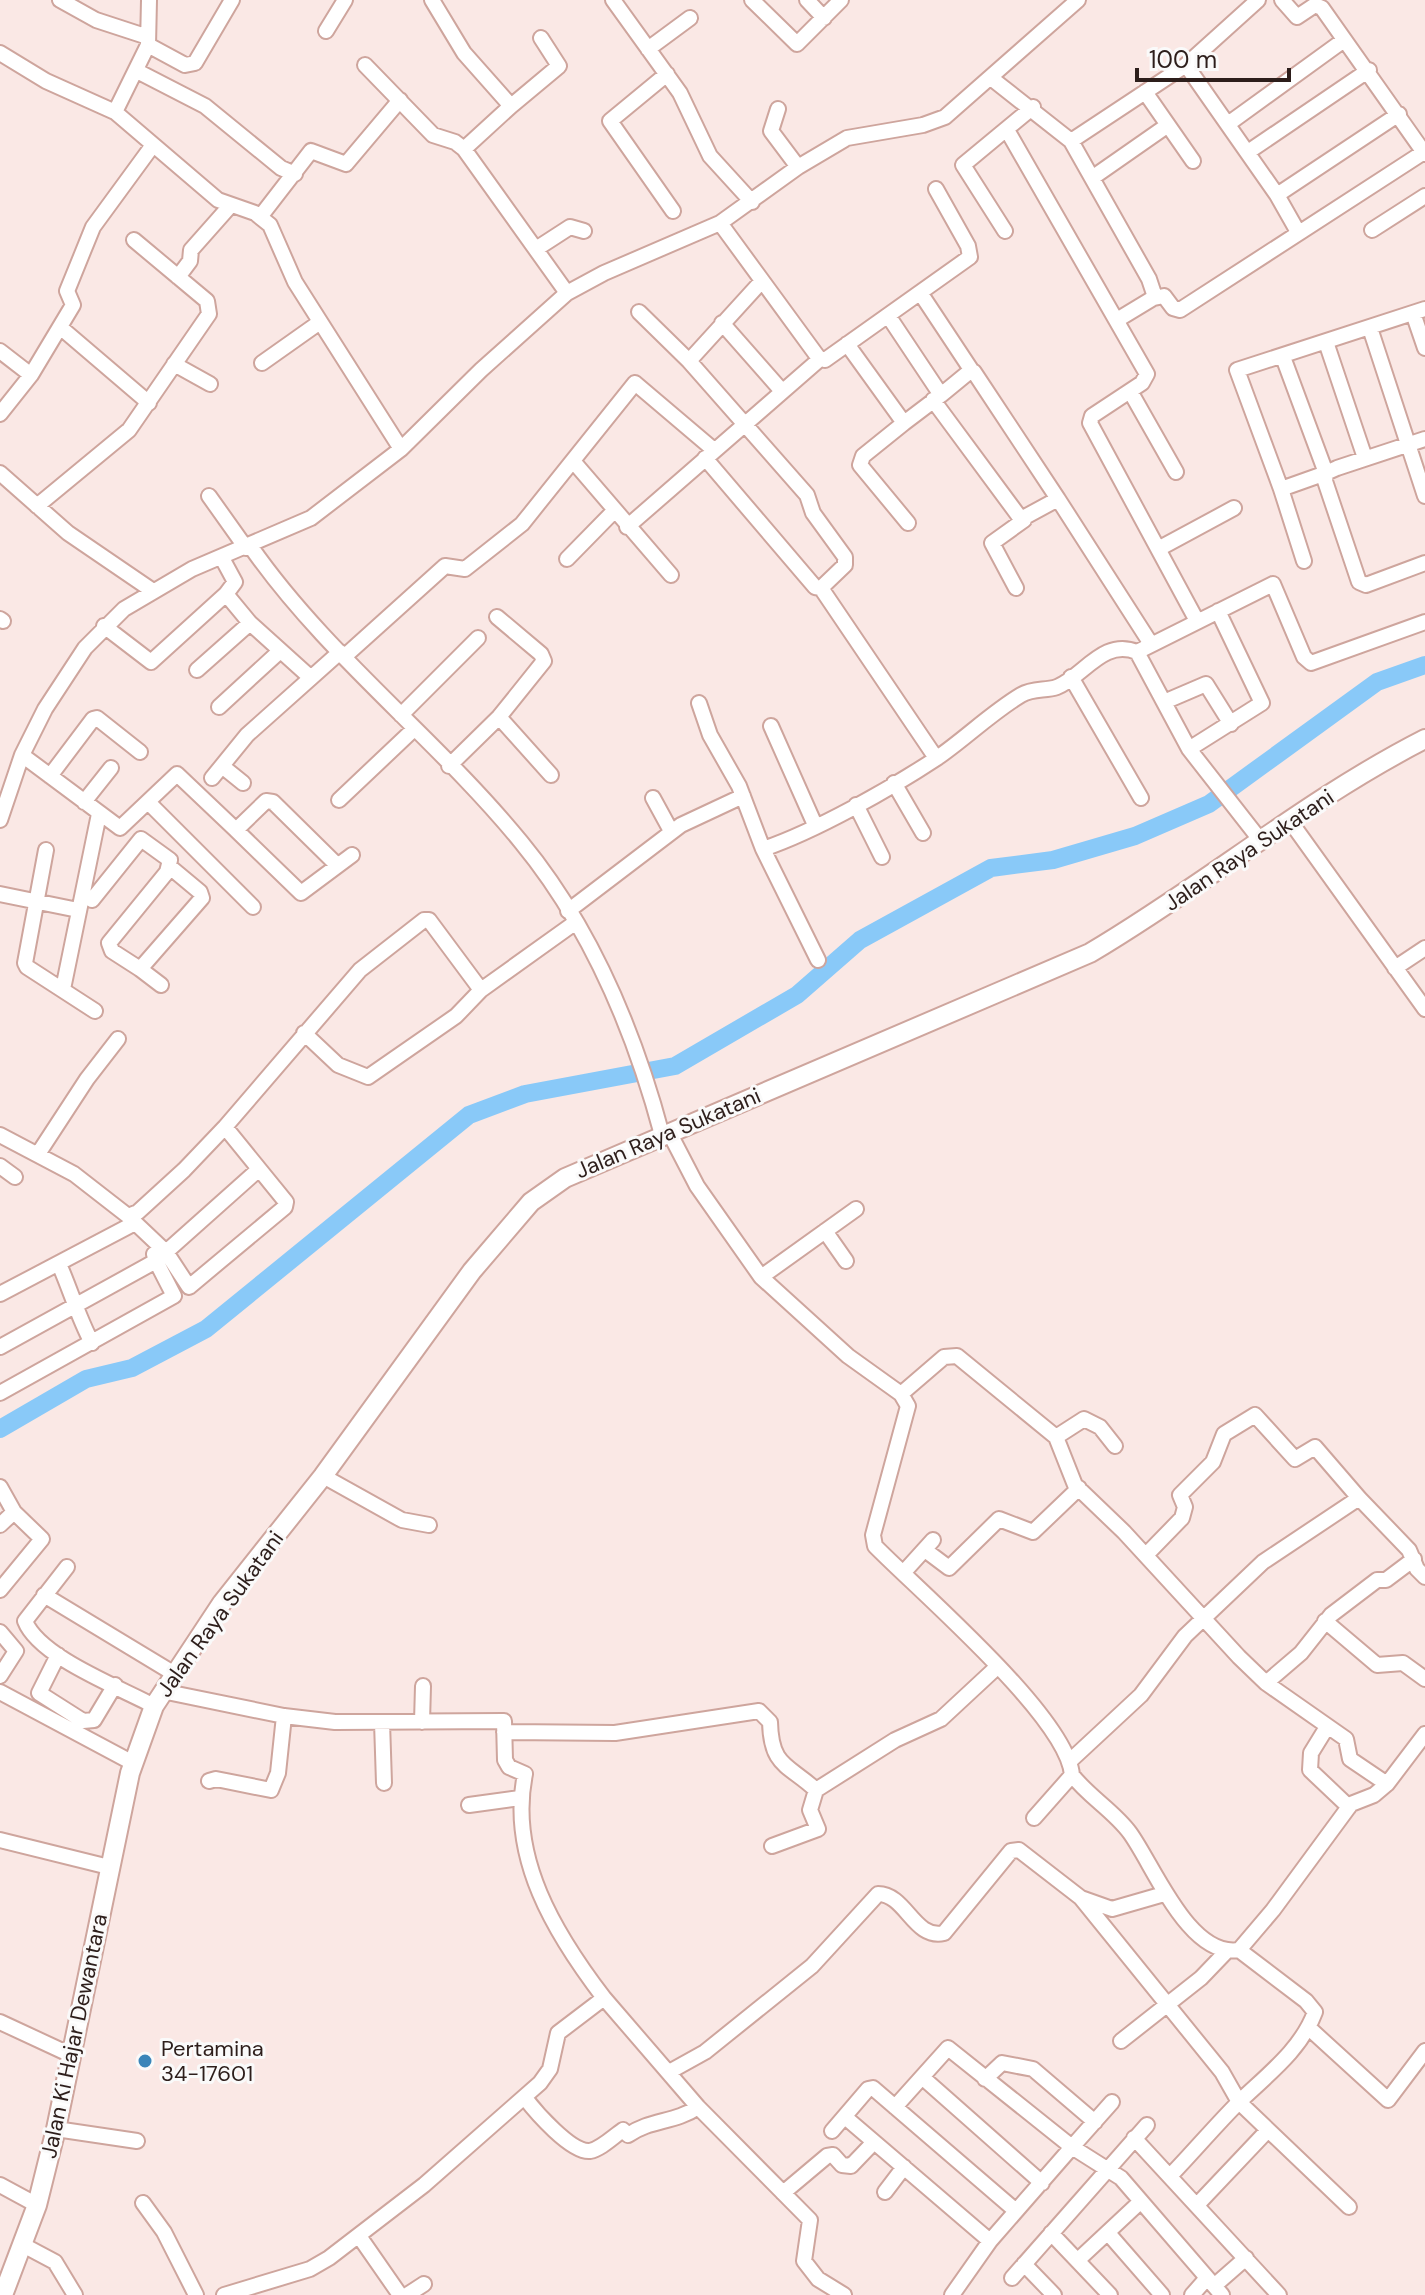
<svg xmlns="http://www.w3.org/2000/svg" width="1425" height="2295" viewBox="0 0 1425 2295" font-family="'DM Sans',sans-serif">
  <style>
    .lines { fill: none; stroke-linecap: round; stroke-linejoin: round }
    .river { stroke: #89c9f8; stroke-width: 18 }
    .minor-casing { stroke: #cea59d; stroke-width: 18 }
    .major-casing { stroke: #cea59d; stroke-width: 22 }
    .minor { stroke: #fff; stroke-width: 14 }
    .major { stroke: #fff; stroke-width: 18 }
    .poi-dot { fill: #3a85b9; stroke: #fafafa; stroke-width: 3 }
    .labels { text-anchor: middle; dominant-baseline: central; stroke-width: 6; stroke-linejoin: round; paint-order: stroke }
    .street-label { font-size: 22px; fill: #2d1e1b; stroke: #fafafa }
    .poi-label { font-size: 22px; fill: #2d1e1b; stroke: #fafafa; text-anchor: start }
  </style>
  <rect width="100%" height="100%" fill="#fae8e5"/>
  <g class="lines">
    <!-- river -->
    <path class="river" d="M0,1429L86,1379L132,1368L206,1329L469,1115L525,1094L675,1066L797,995L860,940L991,868L1053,860L1135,836L1209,804L1377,682L1425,665"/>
    <defs>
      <path id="minor" d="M60,0L96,20L148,37
        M432,0L464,53L511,106L464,149
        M613,0L680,93L710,156L752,202
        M752,0L797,44L841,0
        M807,0L824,18
        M1282,0L1297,17L1315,5L1322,8L1425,154
        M326,31L345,0
        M148,45L185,65L195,63L232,0
        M648,49L690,18
        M0,53L46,81L115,112L218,200L255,213L270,225L295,282L401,449
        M365,65L433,135L455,142L464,149L567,293
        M1186,65L1277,195L1298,232
        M137,71L205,106L281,168L295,174
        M667,74L610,121L673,211
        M991,78L1071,141L1149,279L1155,297L1117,320
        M1145,92L1193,161
        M511,106L559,66L541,38
        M778,109L771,131L798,167
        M115,112L148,45L149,0
        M1228,124L1344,40
        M1007,130L1147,374L1142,383L1092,416L1090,423L1197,621
        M1071,141L1186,65L1258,0
        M1248,152L1369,70
        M1092,178L1168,125
        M1277,195L1399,114
        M260,217L311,151L346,164L400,100
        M720,223L818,357L825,360L970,257L968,246L936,189
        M1372,230L1425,196
        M1005,231L963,165L1033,107
        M536,249L570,227L584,231
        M178,277L190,261L191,250L230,206
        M921,294L972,371
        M1154,298L1164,296L1173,308L1180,310L1424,152
        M639,312L689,361
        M1413,313L1425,348
        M889,317L941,395L969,372H974L1058,499
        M722,323L781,390
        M60,327L149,403
        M1370,328L1425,496
        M1326,342L1365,458
        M847,344L904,423L941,395
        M0,351L31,375
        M1283,357L1326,473L1281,489L1304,561
        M262,363L320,322
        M174,364L210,384
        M1130,391L1176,472
        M933,400L1021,519L1058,499L1151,644
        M0,414L31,375L73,305L67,291L93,227L153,145
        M904,423L863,456L860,465L908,523
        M1425,439L1337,468L1326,473L1325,481L1359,582L1366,585L1425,563
        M705,458L815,587L821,588L845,565V557L813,513L807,495L689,361L761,282
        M573,461L671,575
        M0,473L68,533L153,591
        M1281,489L1237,370L1425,309
        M209,496L246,548
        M37,506L129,430L209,314L207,301L134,240
        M627,527L820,359
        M251,547C327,656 437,739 521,842C591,927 634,1030 662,1135
        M1160,548L1234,508
        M222,558L235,582L226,594L250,623L311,678
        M567,559L615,510
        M821,588L936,758
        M1016,588L992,543L1024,520
        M0,619L3,621
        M104,626L151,662L226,594
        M1137,652L1189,749L1261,841
        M345,656L445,566L465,569L522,524L635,383L714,450
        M197,670L250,623
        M1071,677L1141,798
        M1164,702L1206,684L1231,724
        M699,703L710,735L739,786L763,849C816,831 890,789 937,758C966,738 991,713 1021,695C1033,688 1045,691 1057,687C1084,676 1103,638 1137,652L1273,584L1304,657L1311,663L1425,622
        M219,707L280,651
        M401,715L478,638
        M499,717L551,775
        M771,726L815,825
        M1189,749L1262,703L1218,611
        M22,755L120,828L177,774L236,830L266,801L273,802L337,865
        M222,766L243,783
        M449,766L499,717L544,661L541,654L497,617
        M50,776L93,719L97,718L140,752
        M212,778L247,735L340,652
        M894,783L923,833
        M653,798L671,831
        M339,800L414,729
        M84,802L111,768
        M149,803L253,907
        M856,805L882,857
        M0,820L22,755L45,709L85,648L124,609L192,569L311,518L401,449L481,370L567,293L604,273L720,223L798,167L847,138L923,125L945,117L1078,0
        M1290,821L1425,1009
        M236,830L301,893L352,855
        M763,849L818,960
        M46,850L25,963L27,967L95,1011
        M0,894L78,910
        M92,900L141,839L170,860L167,872L109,943L112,951L140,969L202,898L200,892L170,867
        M568,911L681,825L743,796
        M1395,968L1425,948
        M140,969L161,985
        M63,989L99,814
        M304,1033L338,1065L368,1077L456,1016L481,990
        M669,1132L697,1186L761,1277L848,1356L901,1394L908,1406L873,1535L875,1546C919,1591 1067,1717 1072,1775C1089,1797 1114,1811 1130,1833C1154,1866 1189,1958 1239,1950L1273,1910L1351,1804L1374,1795L1387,1784L1425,1734
        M0,1135L74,1174L128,1216L138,1212L184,1170L225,1127L360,970L424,920H429L481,990L576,922
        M38,1154L87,1079L118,1039
        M0,1166L15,1177
        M128,1216L166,1252L189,1287L285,1207L286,1202L225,1127
        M825,1231L846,1261
        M166,1252L258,1170
        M59,1264C71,1291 78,1317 92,1343
        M761,1277L856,1209
        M0,1294L133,1224
        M0,1347L156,1261L154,1254
        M0,1393L174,1296L156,1261
        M901,1394L944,1357L957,1356L1056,1437L1075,1485L1124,1532L1239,1657L1266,1683L1346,1739L1350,1759L1387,1784
        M1056,1437L1084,1419L1100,1427L1115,1446
        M323,1476L402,1520L429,1525
        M0,1487L14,1512L42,1539L0,1590
        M1359,1498L1409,1550L1417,1569L1425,1577
        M0,1525L14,1512
        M925,1550L949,1568L999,1519L1033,1532L1079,1488
        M67,1567L25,1621C39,1657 119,1687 154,1706
        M904,1572L933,1540
        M44,1595L173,1673
        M1325,1621L1377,1665L1403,1663L1425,1679
        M0,1632L16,1651L0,1676
        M58,1655L39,1693L83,1721L94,1720L115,1685
        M1266,1683L1301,1653L1331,1615L1377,1580H1386L1414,1559
        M162,1691L284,1716L335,1722L504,1721L505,1760L509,1767L525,1774C508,1857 555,1934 604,1998
        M0,1692L133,1763
        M382,1722L384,1783
        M422,1722L423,1686
        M1327,1727L1311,1753L1310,1770L1349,1807
        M504,1732L615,1733L759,1711L770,1722C771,1767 788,1764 816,1790L810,1810L818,1829L772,1846
        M1071,1760L1141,1695L1185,1636L1263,1562L1359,1498L1315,1447L1295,1459L1255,1415L1224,1434L1213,1462L1180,1495L1185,1507L1182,1518L1146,1555
        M209,1781L216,1779L271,1790L278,1773L284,1716
        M816,1790L895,1740L941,1719L997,1667
        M469,1805L520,1798
        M1034,1818L1072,1775
        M0,1840L109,1867
        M1081,1898L1112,1909L1164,1894
        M0,2022L71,2055
        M1309,2028L1388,2100L1425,2051
        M1121,2041L1201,1978L1225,1953
        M669,2072L705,2052L812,1966L878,1894C906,1894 914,1940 944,1933L1011,1851L1019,1850L1081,1898L1222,2072L1239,2102L1349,2207
        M922,2077L1042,2183
        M985,2079L1002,2063L1033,2069L1095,2122
        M525,2098C535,2111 571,2153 590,2151C601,2149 614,2136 623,2130L628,2135C651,2119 675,2123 698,2107
        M895,2107L948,2048L1072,2147L1112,2102
        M845,2117L990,2241
        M56,2129L137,2141
        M832,2131L868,2089L873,2088L1016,2211
        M1134,2138L1279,2295
        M1171,2175C1194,2151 1216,2125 1239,2102C1267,2075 1301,2050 1315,2012L1306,2001L1239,1950
        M0,2185L37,2205
        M885,2192L904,2167
        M783,2193L827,2156L833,2155L842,2165L851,2166L874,2142
        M143,2203L164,2232L196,2295
        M1197,2205L1268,2130
        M1051,2233L1110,2295
        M1108,2233L1162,2295
        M359,2236L400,2295
        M23,2245L55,2262L75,2295
        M1078,2260L1139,2203
        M1024,2264L1054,2295
        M1012,2278L1147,2125
        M1214,2286L1246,2258
        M224,2295L310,2269L329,2258L424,2185L540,2083L550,2069L558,2033L604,1998L698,2107L810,2220L804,2261L818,2279L844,2295
        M407,2295L424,2284
        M952,2295L990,2241L1072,2147L1121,2178L1222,2295
        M1192,2295L1207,2278"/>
      <path id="major" d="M3,2295L37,2205L56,2129L130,1773L154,1706L222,1603L323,1476L472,1271L531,1202L565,1178L1090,953C1204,886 1307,799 1425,739"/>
    </defs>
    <!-- minor casing -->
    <use href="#minor" class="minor-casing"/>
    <!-- major casing -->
    <use href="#major" class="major-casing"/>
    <!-- minor -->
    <use href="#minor" class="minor"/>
    <!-- major -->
    <use href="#major" class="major"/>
  </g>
  <!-- markers -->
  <circle class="poi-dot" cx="145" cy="2061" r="8"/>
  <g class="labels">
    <!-- street labels -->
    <g class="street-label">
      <text transform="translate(1249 850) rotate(-34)">Jalan Raya Sukatani</text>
      <text transform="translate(668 1133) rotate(-23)">Jalan Raya Sukatani</text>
      <text transform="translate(220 1614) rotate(-54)">Jalan Raya Sukatani</text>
      <text transform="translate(74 2036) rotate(-78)">Jalan Ki Hajar Dewantara</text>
    </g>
    <!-- poi labels -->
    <g class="poi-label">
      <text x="161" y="2048">Pertamina<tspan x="161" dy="25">34-17601</tspan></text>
    </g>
  </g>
  <!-- scale -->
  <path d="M1137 68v12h152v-12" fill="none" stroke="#2d1e1b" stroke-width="4"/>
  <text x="1149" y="68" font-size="24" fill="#2d1e1b" stroke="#fafafa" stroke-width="6" paint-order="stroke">100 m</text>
</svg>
